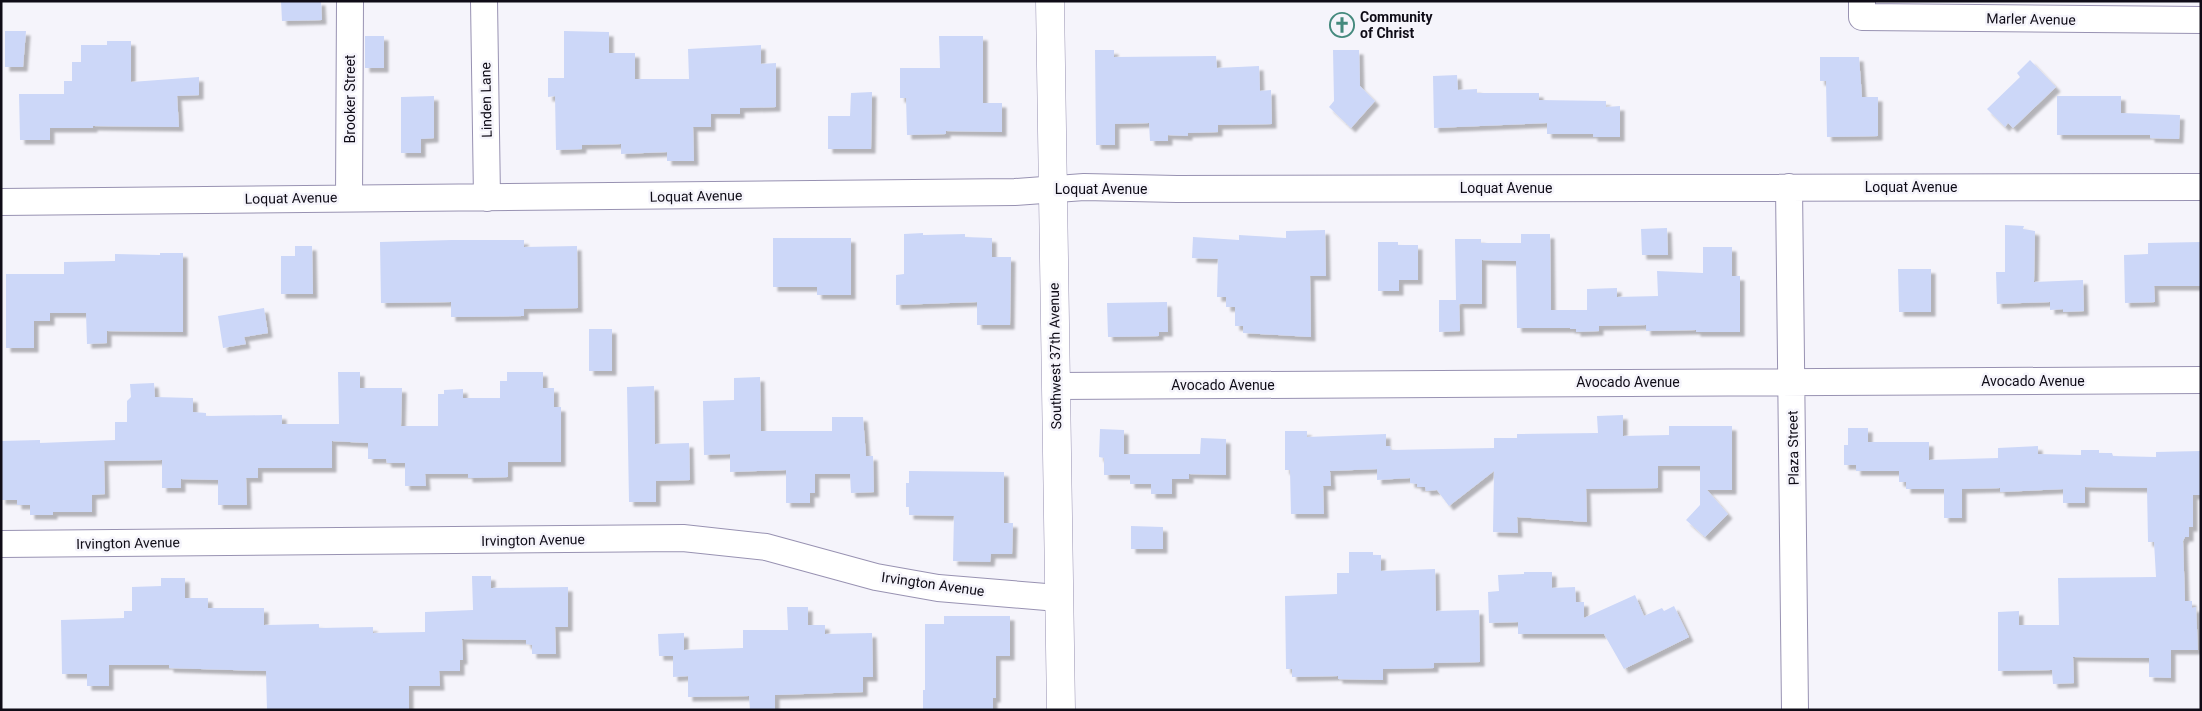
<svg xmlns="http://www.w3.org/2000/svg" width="2202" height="711" viewBox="0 0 2202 711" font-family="Roboto,sans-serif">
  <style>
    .building { fill: #ccd7f8; filter: url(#shadow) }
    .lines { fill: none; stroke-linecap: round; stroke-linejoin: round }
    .minor-casing { stroke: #9892b2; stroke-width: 28 }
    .major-casing { stroke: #9892b2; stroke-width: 29 }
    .minor { stroke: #fff; stroke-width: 26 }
    .major { stroke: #fff; stroke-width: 28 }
    .labels { text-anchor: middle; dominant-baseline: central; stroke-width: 5; stroke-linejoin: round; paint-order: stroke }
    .poi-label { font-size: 14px; font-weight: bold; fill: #0f0c17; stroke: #f5f4fb; text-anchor: start }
    .street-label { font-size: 14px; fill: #0f0c17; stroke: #f5f4fb }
  </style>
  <defs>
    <filter id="shadow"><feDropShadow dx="4.5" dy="4.5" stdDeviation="1" flood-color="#0004"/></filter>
  </defs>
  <rect width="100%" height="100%" fill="#f5f4fb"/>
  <!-- building -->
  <path class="building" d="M281,1H321L322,20L282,21Z
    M5,31H26L23,67H5Z
    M564,31L609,32V53H635V79H689L688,49L761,45V64L776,63V107L740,108V114H711V127H693L694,161H667V152L621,154V144L582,145V149L556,150L555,96L548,97V78H564Z
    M365,36H384V68H365Z
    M939,36H983V103H1002V132L946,131V134L907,135L906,98H900V68H940Z
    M107,41H131V82L199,77V95L177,96L179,127L93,126V128H50V140H20L19,94H64V81H72V62H81V45H107Z
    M1095,50H1114V57L1216,56L1217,68L1259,66L1260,91L1271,90L1272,124L1218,125V132L1188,133V136L1168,135V141H1150L1149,123L1115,124V145H1096Z
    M1333,50H1359L1360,86L1375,101L1351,128L1329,107L1334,101Z
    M1820,57H1859L1862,97H1878V136L1827,137L1826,81H1820Z
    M2030,60L2056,87L2013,128L2008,123L2005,127L1987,109L2020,77L2017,73Z
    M1457,75L1458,90L1477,89V93H1539V100L1606,101V107L1620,106V137H1593V134H1547V123L1434,128L1433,76Z
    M872,92L871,149H828V116H850L851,93Z
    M434,96V138L421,139V153H401V97Z
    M2057,96H2121V113L2180,115L2179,139L2150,138V135H2057Z
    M2005,225L2024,226L2023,229L2035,231L2034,282L2083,280L2084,311L2063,312V309L2050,310V302L1997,304L1996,272H2005Z
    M1667,228L1668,255H1642L1641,229Z
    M1325,230L1326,276H1310L1311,337L1243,333V326H1235V307H1226V297H1217L1218,259L1192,258L1193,237L1239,240V235L1286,238V231Z
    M923,233V235L965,234V237L992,238V257H1011L1010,325H977V302L896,305V275L904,274V234Z
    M1521,234H1550L1551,310H1587V289L1617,288V297L1658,296L1657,271L1703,273V247H1732V276H1740V332H1696V330L1646,331V325L1599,326V331L1576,332V329H1570V328H1517L1516,261L1482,260V304H1459L1460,331L1439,332V300H1456L1455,239H1481V243H1521Z
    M773,238H851V295H817V287H773Z
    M452,240H524V247L577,246L578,308L524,309V316L451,317V302L381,303L380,242Z
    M1378,242H1398V245H1418V280H1399V291H1378Z
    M2201,242V286H2154L2155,302L2125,303L2124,255L2148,254V243Z
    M295,246H312L313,294H281V256H295Z
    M160,253H183V332L107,331V343L87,344L86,313H50V321H34V348H6V274H64V262L115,261V254L160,255Z
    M1898,269H1931V312H1899Z
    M1167,302L1168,332H1159V336L1108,337L1107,303Z
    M264,308L268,333L244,337L246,344L223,348L218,316Z
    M589,329H612V371H589Z
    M338,372H360V388H402L401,426H438V394H444V390L463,389V398H500V381H507V372H543V388H554V407H561V462H508V477L468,478V474H425L426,486H405V463H387L386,459H368V443L332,441V468H258V478H246L247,505H218V480L181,479V488H162V460L104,461L105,494L92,495V512H53V515H30V505H17V500H1V441L40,440V443L115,440V422H127V401L131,397L130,384L154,383L155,397L193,398V412L206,413V416L282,415V424H339Z
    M760,377L761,431H832V417H863L866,456H873L874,492L851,493L850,474H815V493H810V503H786V470L730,472V454L704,455L703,401L734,400V378Z
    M654,386L655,444L689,443L690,480L656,481V502H629L627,387Z
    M1623,415V436L1669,435V426H1732V490H1707L1728,514L1705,537L1686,520L1700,505V466H1658V488L1586,489L1587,522L1517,517L1518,533L1493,532L1494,471L1449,506L1437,490L1426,491L1425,487H1417V484L1410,483V478L1377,480V469L1330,471L1331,486H1323L1324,514H1291L1290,470H1285V431H1307V437L1386,434V446H1390L1391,450L1494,448V438H1517V434L1598,433L1597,416Z
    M1848,428H1868V442H1929V460L1998,458V448L2038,446V454L2081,455V450H2099V453H2112L2113,456L2156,457V452L2201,451V495H2193V527H2189V537H2185L2183,541L2185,601H2192V608L2196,607L2198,650H2171V678L2149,677V658L2073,657L2074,683L2053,684L2052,670L1998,671V612L2019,611V625H2059L2058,578L2156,577L2154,542H2148L2147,488L2085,487V503H2063V489L2000,492V488L1962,489V518H1944V489H1906V482H1899V471H1856V465H1844V445H1848Z
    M1100,429L1124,430V454H1200L1201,438L1226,439V475L1189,474V479H1172V494H1151V484H1130V475H1104V458L1099,457Z
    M909,471L1004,472V523H1013L1012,554H991L990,562L953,561L954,516L909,515V507H906V483H909Z
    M1131,526L1163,527V549H1131Z
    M1349,552H1373V555H1381V571L1435,569L1436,611L1479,610L1480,662L1434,663V668L1383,669V680L1338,679V676L1292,677V669H1286L1285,596L1337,594V573H1349Z
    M1524,572H1552V588L1575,587L1576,602H1584V618L1635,595L1644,616L1662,608L1664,611L1674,606L1689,637L1624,669L1604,634H1518V622L1489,623L1488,592L1499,591L1498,575L1524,574Z
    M472,576H491V588L568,587V627H555L556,654H532V645L526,644V640L462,639L463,660H460V671H439L440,686H409V710H267L266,671L169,668V665H109V686H87V674H62L61,620L124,618V611H132V587L161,586V578H185V598H208V608H264V625L319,624V628L373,627V633L425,632V612L473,610Z
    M787,607H808V625H825V634L872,633L873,677H863V692L775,695V710H750L749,696L688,697V676L673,677V656H659L658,634L684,633V650L743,648V630H788Z
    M944,616H1010V656H996V698H993V710H923V690H925V624H944Z"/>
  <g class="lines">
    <defs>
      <path id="minor" d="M484,1L487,198
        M1862,1V17L2201,20
        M1789,187L1795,710
        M349,198L350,1
        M1,202L1015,192L1084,187L1177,189L2201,187
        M1056,386L2201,380
        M1,544L683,538L766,547L876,577L938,588L1058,598"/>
      <path id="major" d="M1050,1L1061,710"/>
    </defs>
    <!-- minor casing -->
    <use href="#minor" class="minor-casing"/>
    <!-- major casing -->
    <use href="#major" class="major-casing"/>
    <!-- minor -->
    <use href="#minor" class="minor"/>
    <!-- major -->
    <use href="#major" class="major"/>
  </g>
  <!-- icons -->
  <defs>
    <symbol id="church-ring" viewBox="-11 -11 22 22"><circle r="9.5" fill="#f5f4fb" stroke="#44897d" stroke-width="1.5"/><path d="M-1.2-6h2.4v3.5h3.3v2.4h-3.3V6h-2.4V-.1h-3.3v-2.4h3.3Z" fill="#44897d"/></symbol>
  </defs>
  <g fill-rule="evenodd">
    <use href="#church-ring" x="1328" y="11" width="28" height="28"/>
  </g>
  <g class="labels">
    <!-- poi labels -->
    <g class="poi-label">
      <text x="1360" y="17">Community<tspan x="1360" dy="16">of Christ</tspan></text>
    </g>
    <!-- street labels -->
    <g class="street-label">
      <text transform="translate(2031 19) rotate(1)">Marler Avenue</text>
      <text transform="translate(350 99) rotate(-90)">Brooker Street</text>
      <text transform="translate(486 100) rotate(-91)">Linden Lane</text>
      <text x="1911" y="187">Loquat Avenue</text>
      <text x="1506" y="188">Loquat Avenue</text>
      <text x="1101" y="189">Loquat Avenue</text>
      <text transform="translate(696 196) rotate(-1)">Loquat Avenue</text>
      <text transform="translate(291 198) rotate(-1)">Loquat Avenue</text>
      <text transform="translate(1055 356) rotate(-91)">Southwest 37th Avenue</text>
      <text x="2033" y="381">Avocado Avenue</text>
      <text x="1628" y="382">Avocado Avenue</text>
      <text x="1223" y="385">Avocado Avenue</text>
      <text transform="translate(1793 448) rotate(-91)">Plaza Street</text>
      <text transform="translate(533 540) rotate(-1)">Irvington Avenue</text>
      <text transform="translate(128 543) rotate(-1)">Irvington Avenue</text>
      <text transform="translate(933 584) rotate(8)">Irvington Avenue</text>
    </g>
  </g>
  <!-- border -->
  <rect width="2202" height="711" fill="none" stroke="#0f0c17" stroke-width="5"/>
</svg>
